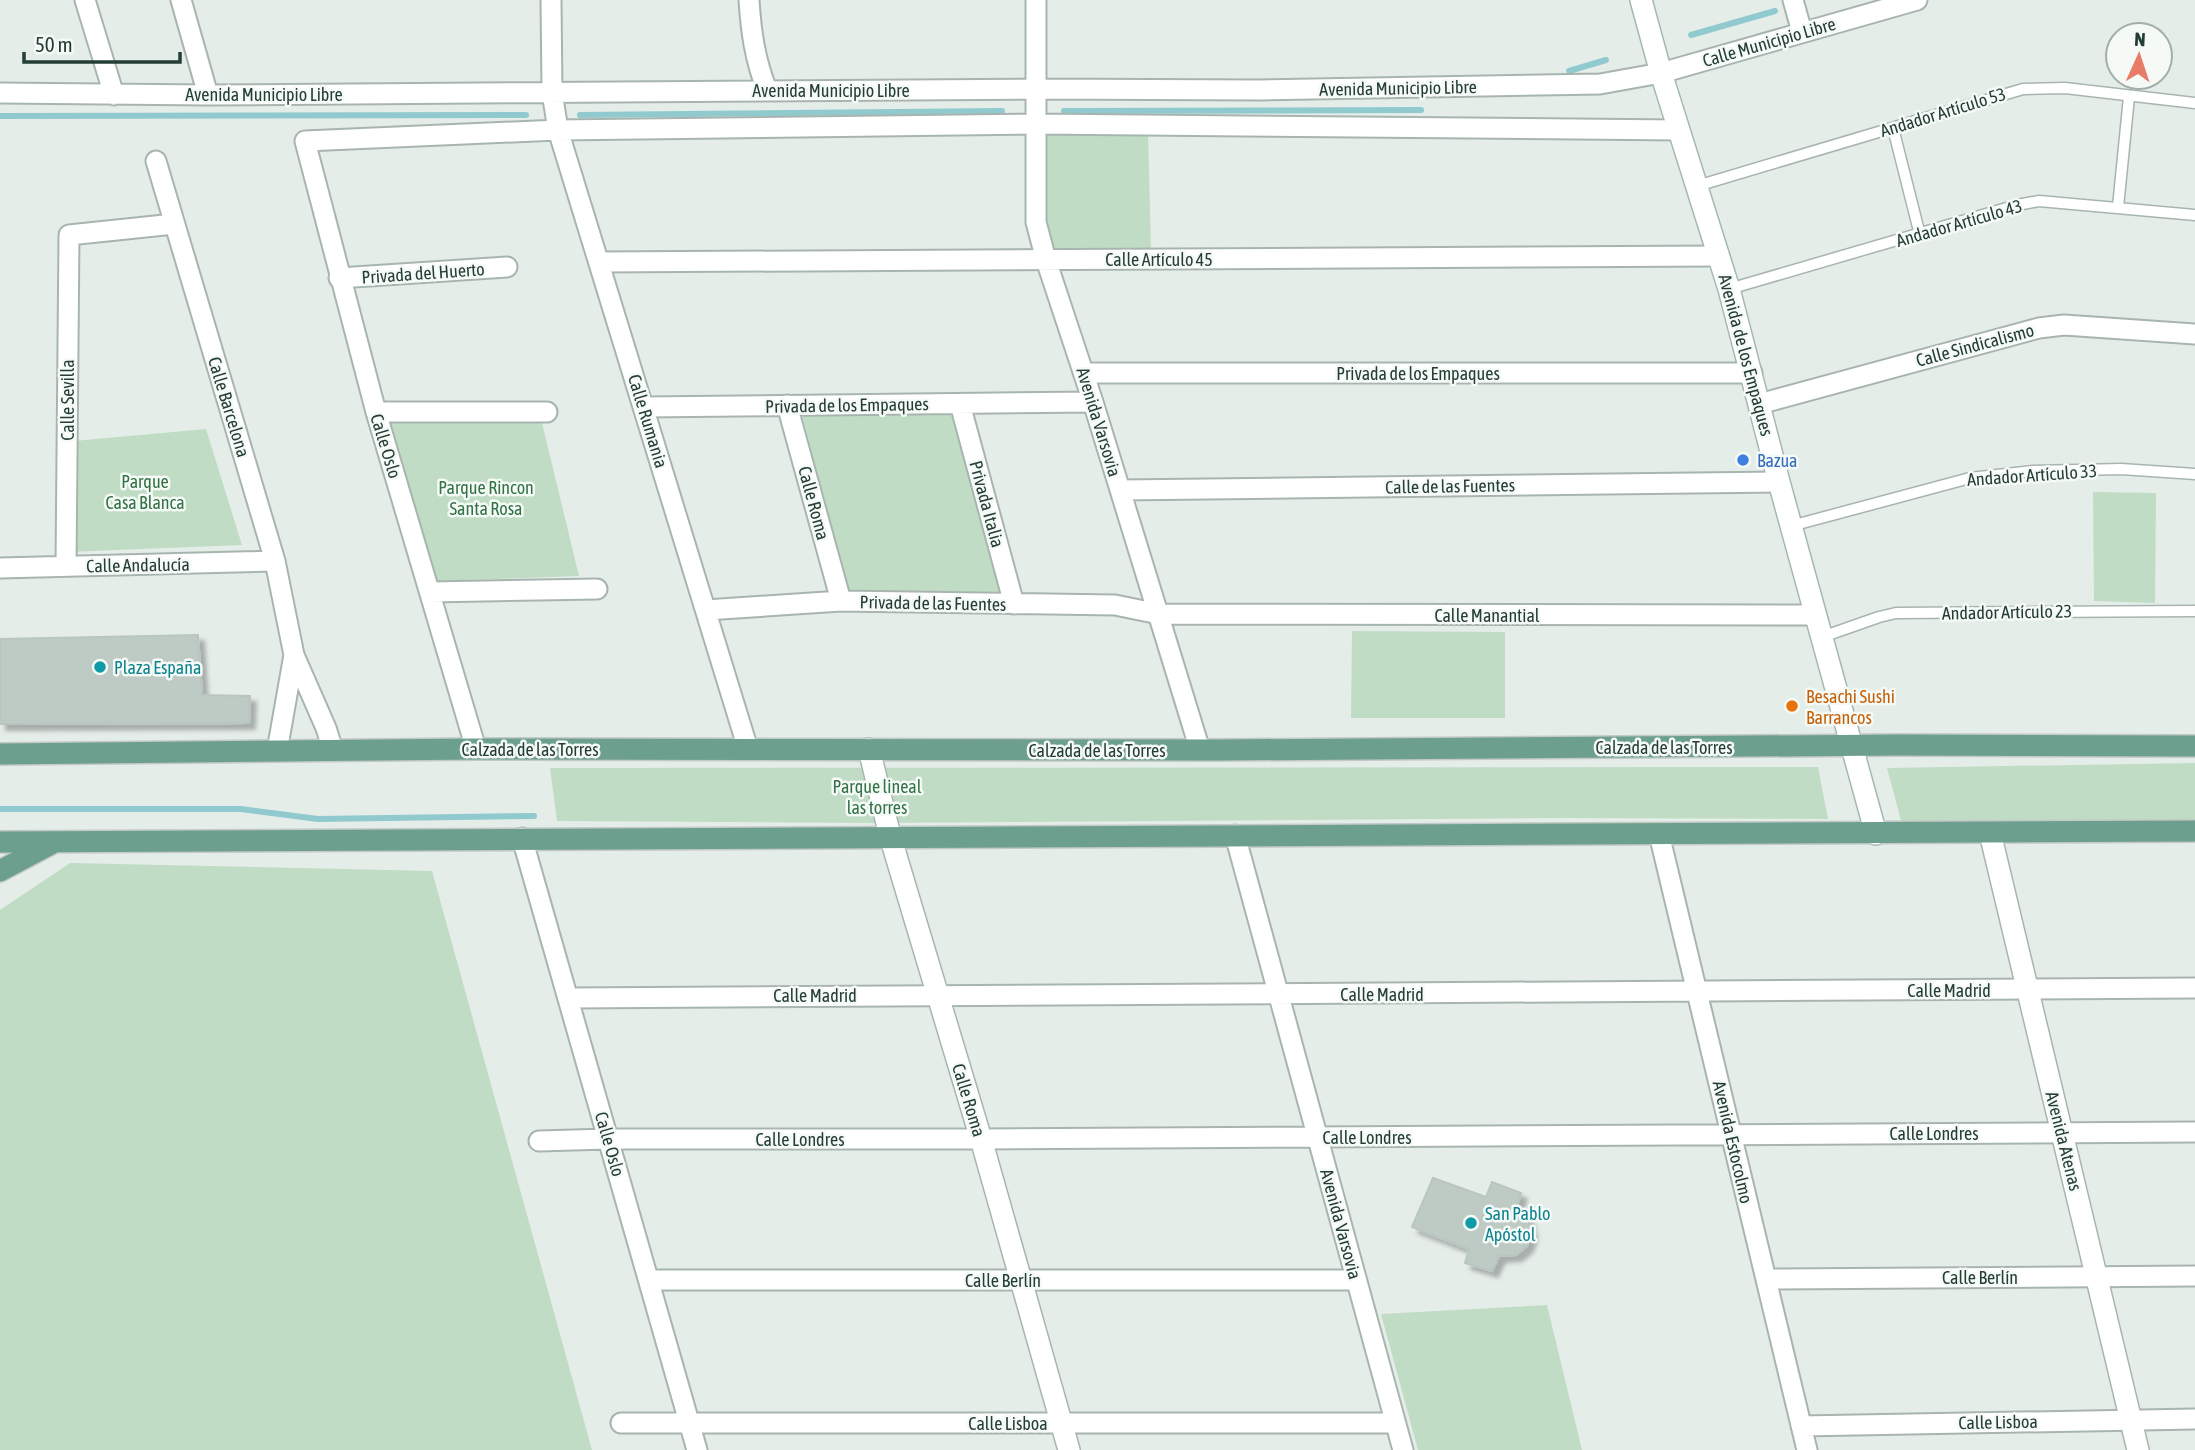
<svg xmlns="http://www.w3.org/2000/svg" width="2195" height="1450" viewBox="0 0 2195 1450" font-family="'Asap Condensed',sans-serif">
  <style>
    .green { fill: #c0dcc5 }
    .lines { fill: none; stroke-linecap: round; stroke-linejoin: round }
    .stream { stroke: #91cace; stroke-width: 6 }
    .building { fill: #bdcbc4; stroke: #b8c6bf; stroke-width: 2; filter: url(#shadow) }
    .service-casing { stroke: #a8b5af; stroke-width: 13 }
    .minor-casing { stroke: #a8b5af; stroke-width: 23 }
    .tertiary-casing { stroke: #a8b5af; stroke-width: 24 }
    .secondary-casing { stroke: #a4b8af; stroke-width: 24 }
    .primary-casing { stroke: #c2c9c6; stroke-width: 24 }
    .service { stroke: #fff; stroke-width: 10 }
    .minor { stroke: #fff; stroke-width: 19 }
    .tertiary { stroke: #fff; stroke-width: 21 }
    .secondary { stroke: #fff; stroke-width: 21 }
    .primary { stroke: #6d9f8e; stroke-width: 21 }
    .shop-dot { fill: #3f7fe0; stroke: #f5faf7; stroke-width: 2.5 }
    .culture-dot { fill: #0f9aa8; stroke: #f5faf7; stroke-width: 2.5 }
    .food-dot { fill: #e8710a; stroke: #f5faf7; stroke-width: 2.5 }
    .labels { text-anchor: middle; dominant-baseline: central; stroke-width: 5; stroke-linejoin: round; paint-order: stroke }
    .street-label { font-size: 18px; fill: #253e35; stroke: #f5faf7 }
    .shop-label { font-size: 18px; fill: #366cbe; stroke: #f5faf7; text-anchor: start }
    .park-label { font-size: 18px; fill: #327245; stroke: #f5faf7 }
    .culture-label { font-size: 18px; fill: #0d838f; stroke: #f5faf7; text-anchor: start }
    .food-label { font-size: 18px; fill: #c56008; stroke: #f5faf7; text-anchor: start }
  </style>
  <defs>
    <filter id="shadow"><feDropShadow dx="6" dy="6" stdDeviation="2" flood-color="#0004"/></filter>
  </defs>
  <rect width="100%" height="100%" fill="#e5ede9"/>
  <!-- green -->
  <path class="green" d="M1148,132L1151,250H1050L1041,210L1042,133Z
    M800,407H952L1001,595L848,593Z
    M389,423H542L579,576L436,581Z
    M206,429L242,545L67,552L74,441Z
    M2093,492L2156,493L2155,603L2094,601Z
    M1352,631L1505,632V718H1351Z
    M2195,763V822L1902,824L1887,768Z
    M1818,767L1828,819L1564,818L877,823L557,821L550,768Z
    M70,863L432,871L592,1450H0V910Z
    M1547,1305L1582,1450H1418L1381,1314Z"/>
  <g class="lines">
    <!-- stream -->
    <path class="stream" d="M1691,35L1775,11
      M1569,71L1606,60
      M1064,111L1421,110
      M580,115L1002,111
      M0,116L526,115
      M0,809H241L318,819L534,816"/>
  </g>
  <!-- building -->
  <path class="building" d="M198,635L202,695L250,696L249,723L0,724V639Z
    M1433,1178L1486,1197L1492,1182L1521,1193L1516,1209L1528,1219L1531,1234L1527,1246L1516,1255L1499,1256L1492,1271L1465,1263L1469,1249L1412,1227Z"/>
  <g class="lines">
    <defs>
      <path id="service" d="M1893,128L1920,235
        M1697,186L2023,89L2065,88L2195,103
        M2118,207L2129,97
        M1729,289L2017,205L2039,201L2195,215
        M1791,526L1970,478L2033,471L2121,469L2195,474
        M1822,637L1879,617L1896,613L2195,611"/>
      <path id="minor" d="M85,0L114,95
        M181,0L208,95
        M551,0L552,92L558,130L748,749
        M749,0C751,32 755,60 767,90
        M1036,0V222L1046,260L1093,402L1200,750
        M1793,0L1802,32
        M0,93L208,95L1036,89L1261,90L1600,84L1661,73L1917,0
        M156,161L275,561L294,655L326,728L333,750
        M599,262L1719,256
        M339,278L507,267
        M1084,373H1752
        M960,404L1014,604
        M1759,404L2039,328L2064,325L2195,334
        M787,405L841,601
        M643,407L1093,402
        M376,412H547
        M1120,490L1779,482
        M66,566L69,235L174,224
        M0,568L275,561
        M430,592L597,589
        M706,610L841,601L1115,605L1159,614L1816,615
        M476,749L376,412L305,141L558,130L1036,124L1678,130
        M277,751L294,655
        M1659,834L1807,1450
        M1235,835L1403,1450
        M522,838L697,1450
        M569,998L2195,988
        M539,1141L608,1139H981L2195,1132
        M1766,1279L2195,1276
        M650,1280H1355
        M621,1423H1395
        M1801,1426L2195,1419"/>
      <path id="tertiary" d="M869,749L890,836L981,1139L1069,1450
        M1990,833L2138,1450"/>
      <path id="secondary" d="M1641,0L1661,73L1729,289L1779,482L1876,834"/>
      <path id="primary" d="M0,754L476,749L1220,750L1898,745L2195,746
        M0,842L2195,831
        M0,871L51,844"/>
    </defs>
    <!-- service casing -->
    <use href="#service" class="service-casing"/>
    <!-- minor casing -->
    <use href="#minor" class="minor-casing"/>
    <!-- tertiary casing -->
    <use href="#tertiary" class="tertiary-casing"/>
    <!-- secondary casing -->
    <use href="#secondary" class="secondary-casing"/>
    <!-- primary casing -->
    <use href="#primary" class="primary-casing"/>
    <!-- service -->
    <use href="#service" class="service"/>
    <!-- minor -->
    <use href="#minor" class="minor"/>
    <!-- tertiary -->
    <use href="#tertiary" class="tertiary"/>
    <!-- secondary -->
    <use href="#secondary" class="secondary"/>
    <!-- primary -->
    <use href="#primary" class="primary"/>
  </g>
  <!-- markers -->
  <circle class="shop-dot" cx="1743" cy="460" r="7"/>
  <g class="culture-dot">
    <circle cx="100" cy="667" r="7"/>
    <circle cx="1471" cy="1223" r="7"/>
  </g>
  <circle class="food-dot" cx="1792" cy="706" r="7"/>
  <g class="labels">
    <!-- street labels -->
    <g class="street-label">
      <text transform="translate(1769 42) rotate(-16)">Calle Municipio Libre</text>
      <text transform="translate(1398 88) rotate(-1)">Avenida Municipio Libre</text>
      <text x="831" y="90">Avenida Municipio Libre</text>
      <text x="264" y="94">Avenida Municipio Libre</text>
      <text transform="translate(1943 112) rotate(-17)">Andador Artículo 53</text>
      <text transform="translate(1959 223) rotate(-16)">Andador Artículo 43</text>
      <text x="1159" y="259">Calle Artículo 45</text>
      <text transform="translate(423 273) rotate(-4)">Privada del Huerto</text>
      <text transform="translate(1975 345) rotate(-15)">Calle Sindicalismo</text>
      <text transform="translate(1746 355) rotate(75)">Avenida de los Empaques</text>
      <text x="1418" y="373">Privada de los Empaques</text>
      <text transform="translate(67 400) rotate(-90)">Calle Sevilla</text>
      <text transform="translate(847 405) rotate(-1)">Privada de los Empaques</text>
      <text transform="translate(229 407) rotate(73)">Calle Barcelona</text>
      <text transform="translate(648 421) rotate(73)">Calle Rumania</text>
      <text transform="translate(1099 422) rotate(73)">Avenida Varsovia</text>
      <text transform="translate(386 446) rotate(73)">Calle Oslo</text>
      <text transform="translate(2032 475) rotate(-4)">Andador Artículo 33</text>
      <text transform="translate(1450 486) rotate(-1)">Calle de las Fuentes</text>
      <text transform="translate(814 503) rotate(75)">Calle Roma</text>
      <text transform="translate(987 504) rotate(75)">Privada Italia</text>
      <text transform="translate(138 565) rotate(-1)">Calle Andalucía</text>
      <text transform="translate(933 603) rotate(1)">Privada de las Fuentes</text>
      <text transform="translate(2007 612) rotate(-1)">Andador Artículo 23</text>
      <text x="1487" y="615">Calle Manantial</text>
      <text x="1664" y="747">Calzada de las Torres</text>
      <text x="530" y="749">Calzada de las Torres</text>
      <text x="1097" y="750">Calzada de las Torres</text>
      <text x="1949" y="990">Calle Madrid</text>
      <text x="1382" y="994">Calle Madrid</text>
      <text x="815" y="995">Calle Madrid</text>
      <text transform="translate(969 1100) rotate(73)">Calle Roma</text>
      <text x="1934" y="1133">Calle Londres</text>
      <text x="1367" y="1137">Calle Londres</text>
      <text x="800" y="1139">Calle Londres</text>
      <text transform="translate(2064 1141) rotate(76)">Avenida Atenas</text>
      <text transform="translate(1733 1142) rotate(77)">Avenida Estocolmo</text>
      <text transform="translate(610 1144) rotate(74)">Calle Oslo</text>
      <text transform="translate(1341 1224) rotate(75)">Avenida Varsovia</text>
      <text x="1980" y="1277">Calle Berlín</text>
      <text x="1003" y="1280">Calle Berlín</text>
      <text transform="translate(1998 1422) rotate(-1)">Calle Lisboa</text>
      <text x="1008" y="1423">Calle Lisboa</text>
    </g>
    <!-- shop labels -->
    <g class="shop-label">
      <text x="1757" y="460">Bazua</text>
    </g>
    <!-- park labels -->
    <g class="park-label">
      <text x="145" y="481">Parque<tspan x="145" dy="21">Casa Blanca</tspan></text>
      <text x="486" y="487">Parque Rincon<tspan x="486" dy="21">Santa Rosa</tspan></text>
      <text x="877" y="786">Parque lineal<tspan x="877" dy="21">las torres</tspan></text>
    </g>
    <!-- culture labels -->
    <g class="culture-label">
      <text x="114" y="667">Plaza España</text>
      <text x="1485" y="1213">San Pablo<tspan x="1485" dy="21">Apóstol</tspan></text>
    </g>
    <!-- food labels -->
    <g class="food-label">
      <text x="1806" y="696">Besachi Sushi<tspan x="1806" dy="21">Barrancos</tspan></text>
    </g>
  </g>
  <!-- north arrow -->
  <g transform="translate(2139 56) rotate(3)"><circle r="33" fill="#f5faf7" stroke="#a2afa9" stroke-width="2"/>
  <path d="M0-5L12 26L0 18L-12 26Z" fill="#e87c68"/>
  <text y="-10" font-size="19" font-weight="bold" text-anchor="middle" fill="#253e35">N</text>
  </g>
  <!-- scale -->
  <path d="M24 52v10h156v-10" fill="none" stroke="#253e35" stroke-width="3.5"/>
  <text x="35" y="52" font-size="21" fill="#253e35" stroke="#f5faf7" stroke-width="5" paint-order="stroke">50 m</text>
</svg>
